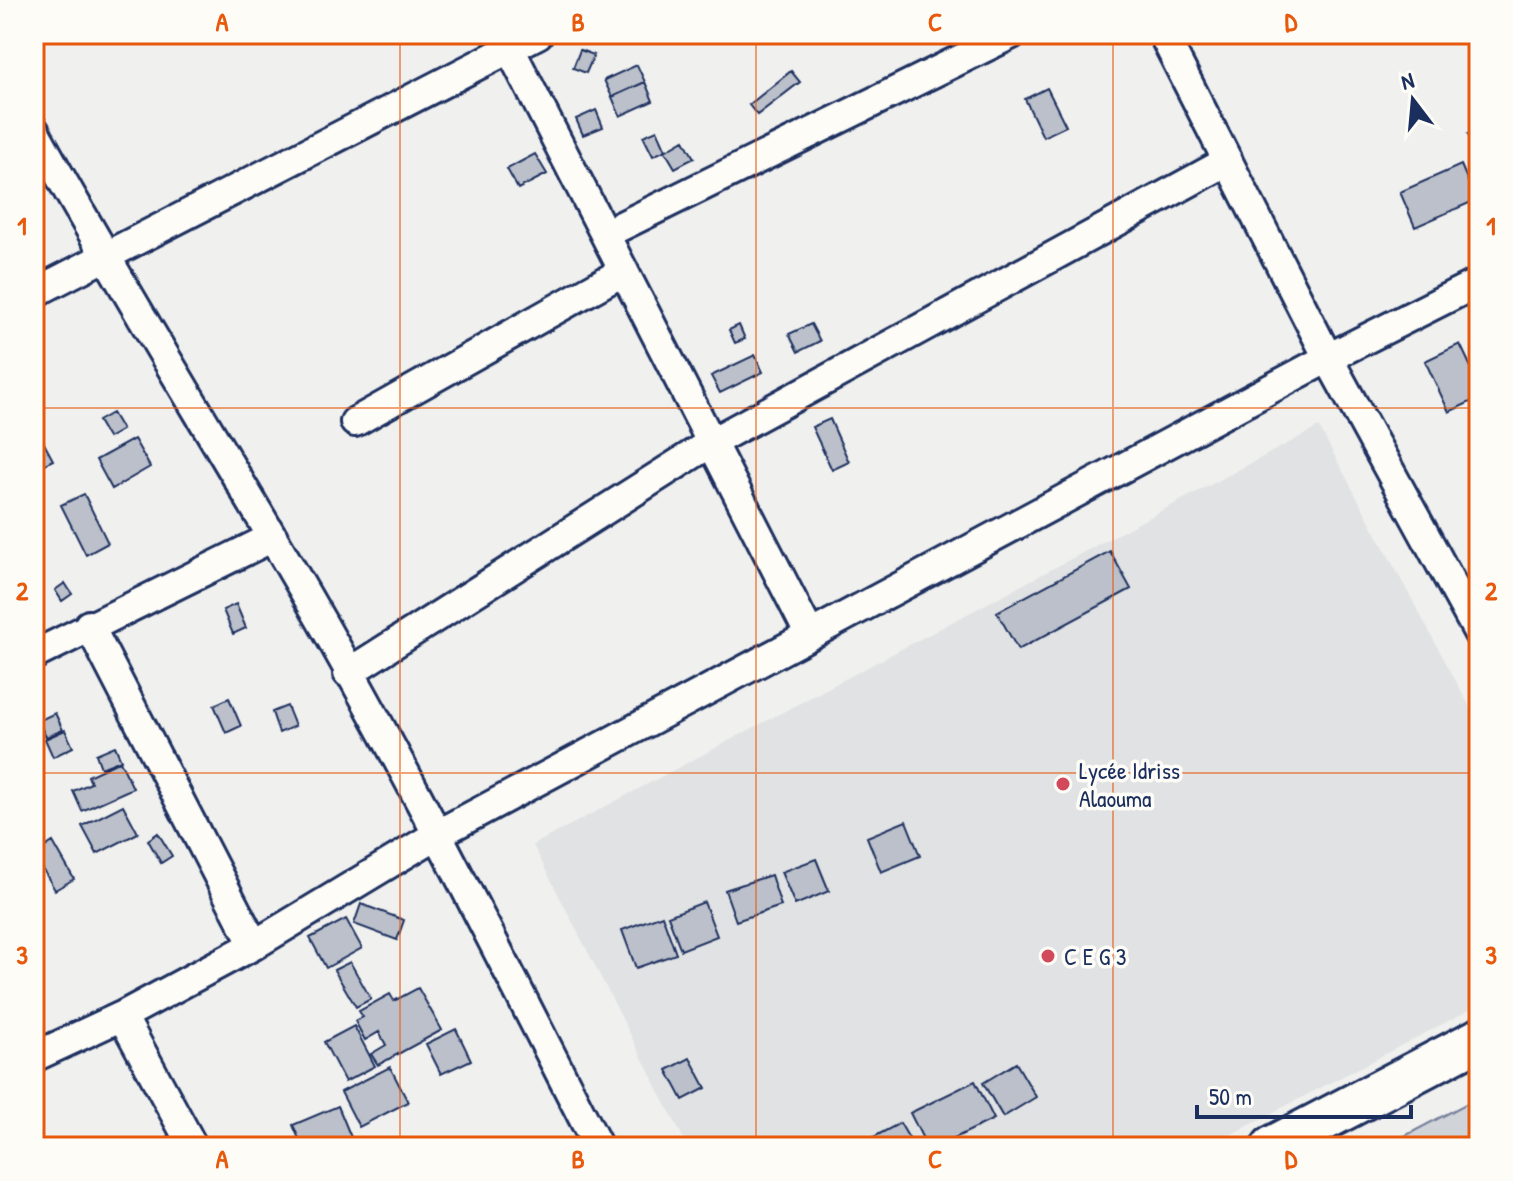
<svg xmlns="http://www.w3.org/2000/svg" width="1513" height="1181" viewBox="0 0 1513 1181" font-family="'Patrick Hand',sans-serif">
  <style>
    .built { fill: #e0e2e3 }
    .green { fill: #d0d3d8; stroke: #76819b; stroke-width: 2 }
    .building { fill: #bbc0ca; stroke: #1b2f5e; stroke-width: 2 }
    .lines { fill: none; stroke-linecap: round; stroke-linejoin: round }
    .street-casing { stroke: #1b2f5e; stroke-width: 34 }
    .secondary-casing { stroke: #1b2f5e; stroke-width: 46 }
    .street { stroke: #fdfcf7; stroke-width: 28 }
    .secondary { stroke: #fdfcf7; stroke-width: 40 }
    .grid { fill: none; stroke: #e8590c; stroke-width: 2; stroke-opacity: 0.55 }
    .poi-dot { fill: #d1495b; stroke: #fdfcf7; stroke-width: 3 }
    .labels { text-anchor: middle; dominant-baseline: central; stroke-width: 7; stroke-linejoin: round; paint-order: stroke }
    .poi-label { font-size: 24px; fill: #1b2f5e; stroke: #fdfcf7; text-anchor: start }
    .neatline { fill: none; stroke: #e8590c; stroke-width: 3 }
    .grid-label { font-size: 26px; text-anchor: middle; font-weight: bold; fill: #e8590c }
  </style>
  <rect width="100%" height="100%" fill="#f0f0ee"/>
  <filter id="ink" filterUnits="userSpaceOnUse"><feTurbulence type="fractalNoise" baseFrequency=".0125" numOctaves="2"/><feDisplacementMap in="SourceGraphic" scale="16" xChannelSelector="R" yChannelSelector="G"/><feConvolveMatrix kernelMatrix="1 2 1 2 8 2 1 2 1" color-interpolation-filters="sRGB"/></filter>
  <g filter="url(#ink)">
    <!-- built -->
    <path class="built" d="M1319,427L1479,724V1005L1207,1147H688L533,845Z"/>
    <!-- green -->
    <path class="green" d="M1479,1097V1147H1384Z"/>
    <!-- building -->
    <path class="building" d="M580,50L594,55L586,73L573,68Z
      M637,65L645,82L612,97L604,80Z
      M791,71L800,82L757,115L749,105Z
      M645,82L653,101L620,116L612,97Z
      M1047,88L1066,126L1043,137L1025,99Z
      M596,110L603,127L583,135L576,119Z
      M1479,128V152L1468,134Z
      M657,130L666,150L653,156L643,136Z
      M684,140L694,158L675,168L665,151Z
      M535,154L547,174L518,189L507,169Z
      M1461,165L1476,200L1415,227L1400,192Z
      M811,324L820,341L798,352L789,334Z
      M739,325L745,339L735,343L729,330Z
      M1460,344L1479,384V398L1449,412L1425,361Z
      M755,355L763,372L720,393L711,376Z
      M112,413L122,430L108,438L98,421Z
      M830,419L849,462L832,470L812,427Z
      M39,434L53,460L37,468L34,437Z
      M134,439L150,467L112,489L96,460Z
      M84,494L108,543L86,555L61,505Z
      M1110,551L1131,589L1018,650L997,612Z
      M65,583L72,594L62,601L55,590Z
      M236,604L246,628L233,634L223,610Z
      M229,698L241,726L226,733L214,705Z
      M287,706L295,726L279,733L272,712Z
      M55,713L63,730L46,737L38,721Z
      M65,730L73,747L53,757L45,739Z
      M115,746L121,760L101,768L96,754Z
      M120,761L133,788L82,811L73,791L91,783L88,776Z
      M123,805L138,833L97,854L82,826Z
      M906,821L920,856L881,872L867,837Z
      M158,833L172,856L161,863L148,840Z
      M53,842L74,879L55,890L34,854Z
      M816,859L829,891L795,905L781,872Z
      M771,875L781,906L736,921L725,890Z
      M704,902L717,936L681,950L668,916Z
      M361,904L404,920L397,940L354,924Z
      M662,915L676,954L636,968L622,930Z
      M346,919L362,948L326,968L310,938Z
      M350,962L371,999L356,1007L334,970Z
      M418,988L442,1030L378,1065L371,1054L386,1045L379,1032L365,1040L355,1021L363,1017L359,1011L390,994L394,1001Z
      M354,1026L375,1066L345,1082L324,1042Z
      M456,1029L471,1060L441,1074L426,1044Z
      M690,1058L706,1088L683,1100L667,1070Z
      M1016,1063L1036,1097L1003,1117L983,1083Z
      M390,1067L408,1102L359,1127L341,1092Z
      M975,1081L994,1119L936,1147H927L910,1113Z
      M338,1106L355,1147H287L300,1141L293,1125Z
      M900,1123L914,1147H855Z"/>
    <g class="lines">
      <defs>
        <path id="street" d="M1163,34L1328,358L1479,634
          M510,49L810,635
          M34,130C110,268 193,402 273,538C391,736 493,942 598,1147
          M605,234L1012,34
          M34,293L538,34
          M355,422L624,271
          M89,625L254,945
          M34,655L273,537
          M348,673L712,442L1228,161
          M122,1016L193,1147
          M34,1057L122,1016L254,945L438,834L1328,358L1479,282"/>
        <path id="secondary" d="M1272,1147L1479,1039"/>
      </defs>
      <!-- street casing -->
      <use href="#street" class="street-casing"/>
      <!-- secondary casing -->
      <use href="#secondary" class="secondary-casing"/>
      <!-- street -->
      <use href="#street" class="street"/>
      <!-- secondary -->
      <use href="#secondary" class="secondary"/>
    </g>
  </g>
  <!-- grid -->
  <path class="grid" d="M400,34V1147M756,34V1147M1113,34V1147M34,408H1479M34,773H1479"/>
  <!-- markers -->
  <g class="poi-dot">
    <circle cx="1063" cy="784" r="8"/>
    <circle cx="1048" cy="956" r="8"/>
  </g>
  <g class="labels">
    <!-- poi labels -->
    <g class="poi-label">
      <text x="1079" y="770">Lycée Idriss<tspan x="1079" dy="28">Alaouma</tspan></text>
      <text x="1064" y="956">C E G 3</text>
    </g>
  </g>
  <!-- margin -->
  <rect width="1513" height="1181" fill="none" stroke="#fdfcf7" stroke-width="88"/>
  <!-- north arrow -->
  <g transform="translate(1413 100) rotate(344)" stroke="#fdfcf7" stroke-width="6" paint-order="stroke">
  <path d="M0-6L14 30L0 20L-14 30Z" fill="#1b2f5e"/>
  <text y="-12" font-size="22" font-weight="bold" text-anchor="middle" fill="#1b2f5e">N</text>
  </g>
  <!-- scale -->
  <path d="M1197 1105v12h214v-12" fill="none" stroke="#1b2f5e" stroke-width="4"/>
  <text x="1209" y="1105" font-size="24" fill="#1b2f5e" stroke="#fdfcf7" stroke-width="6" paint-order="stroke">50 m</text>
  <rect x="44" y="44" width="1425" height="1093" class="neatline"/>
  <g class="grid-label">
    <text x="222" y="31">A</text>
    <text x="578" y="31">B</text>
    <text x="935" y="31">C</text>
    <text x="1291" y="31">D</text>
    <text x="22" y="235">1</text>
    <text x="1491" y="235">1</text>
    <text x="22" y="600">2</text>
    <text x="1491" y="600">2</text>
    <text x="22" y="964">3</text>
    <text x="1491" y="964">3</text>
    <text x="222" y="1168">A</text>
    <text x="578" y="1168">B</text>
    <text x="935" y="1168">C</text>
    <text x="1291" y="1168">D</text>
  </g>
</svg>
